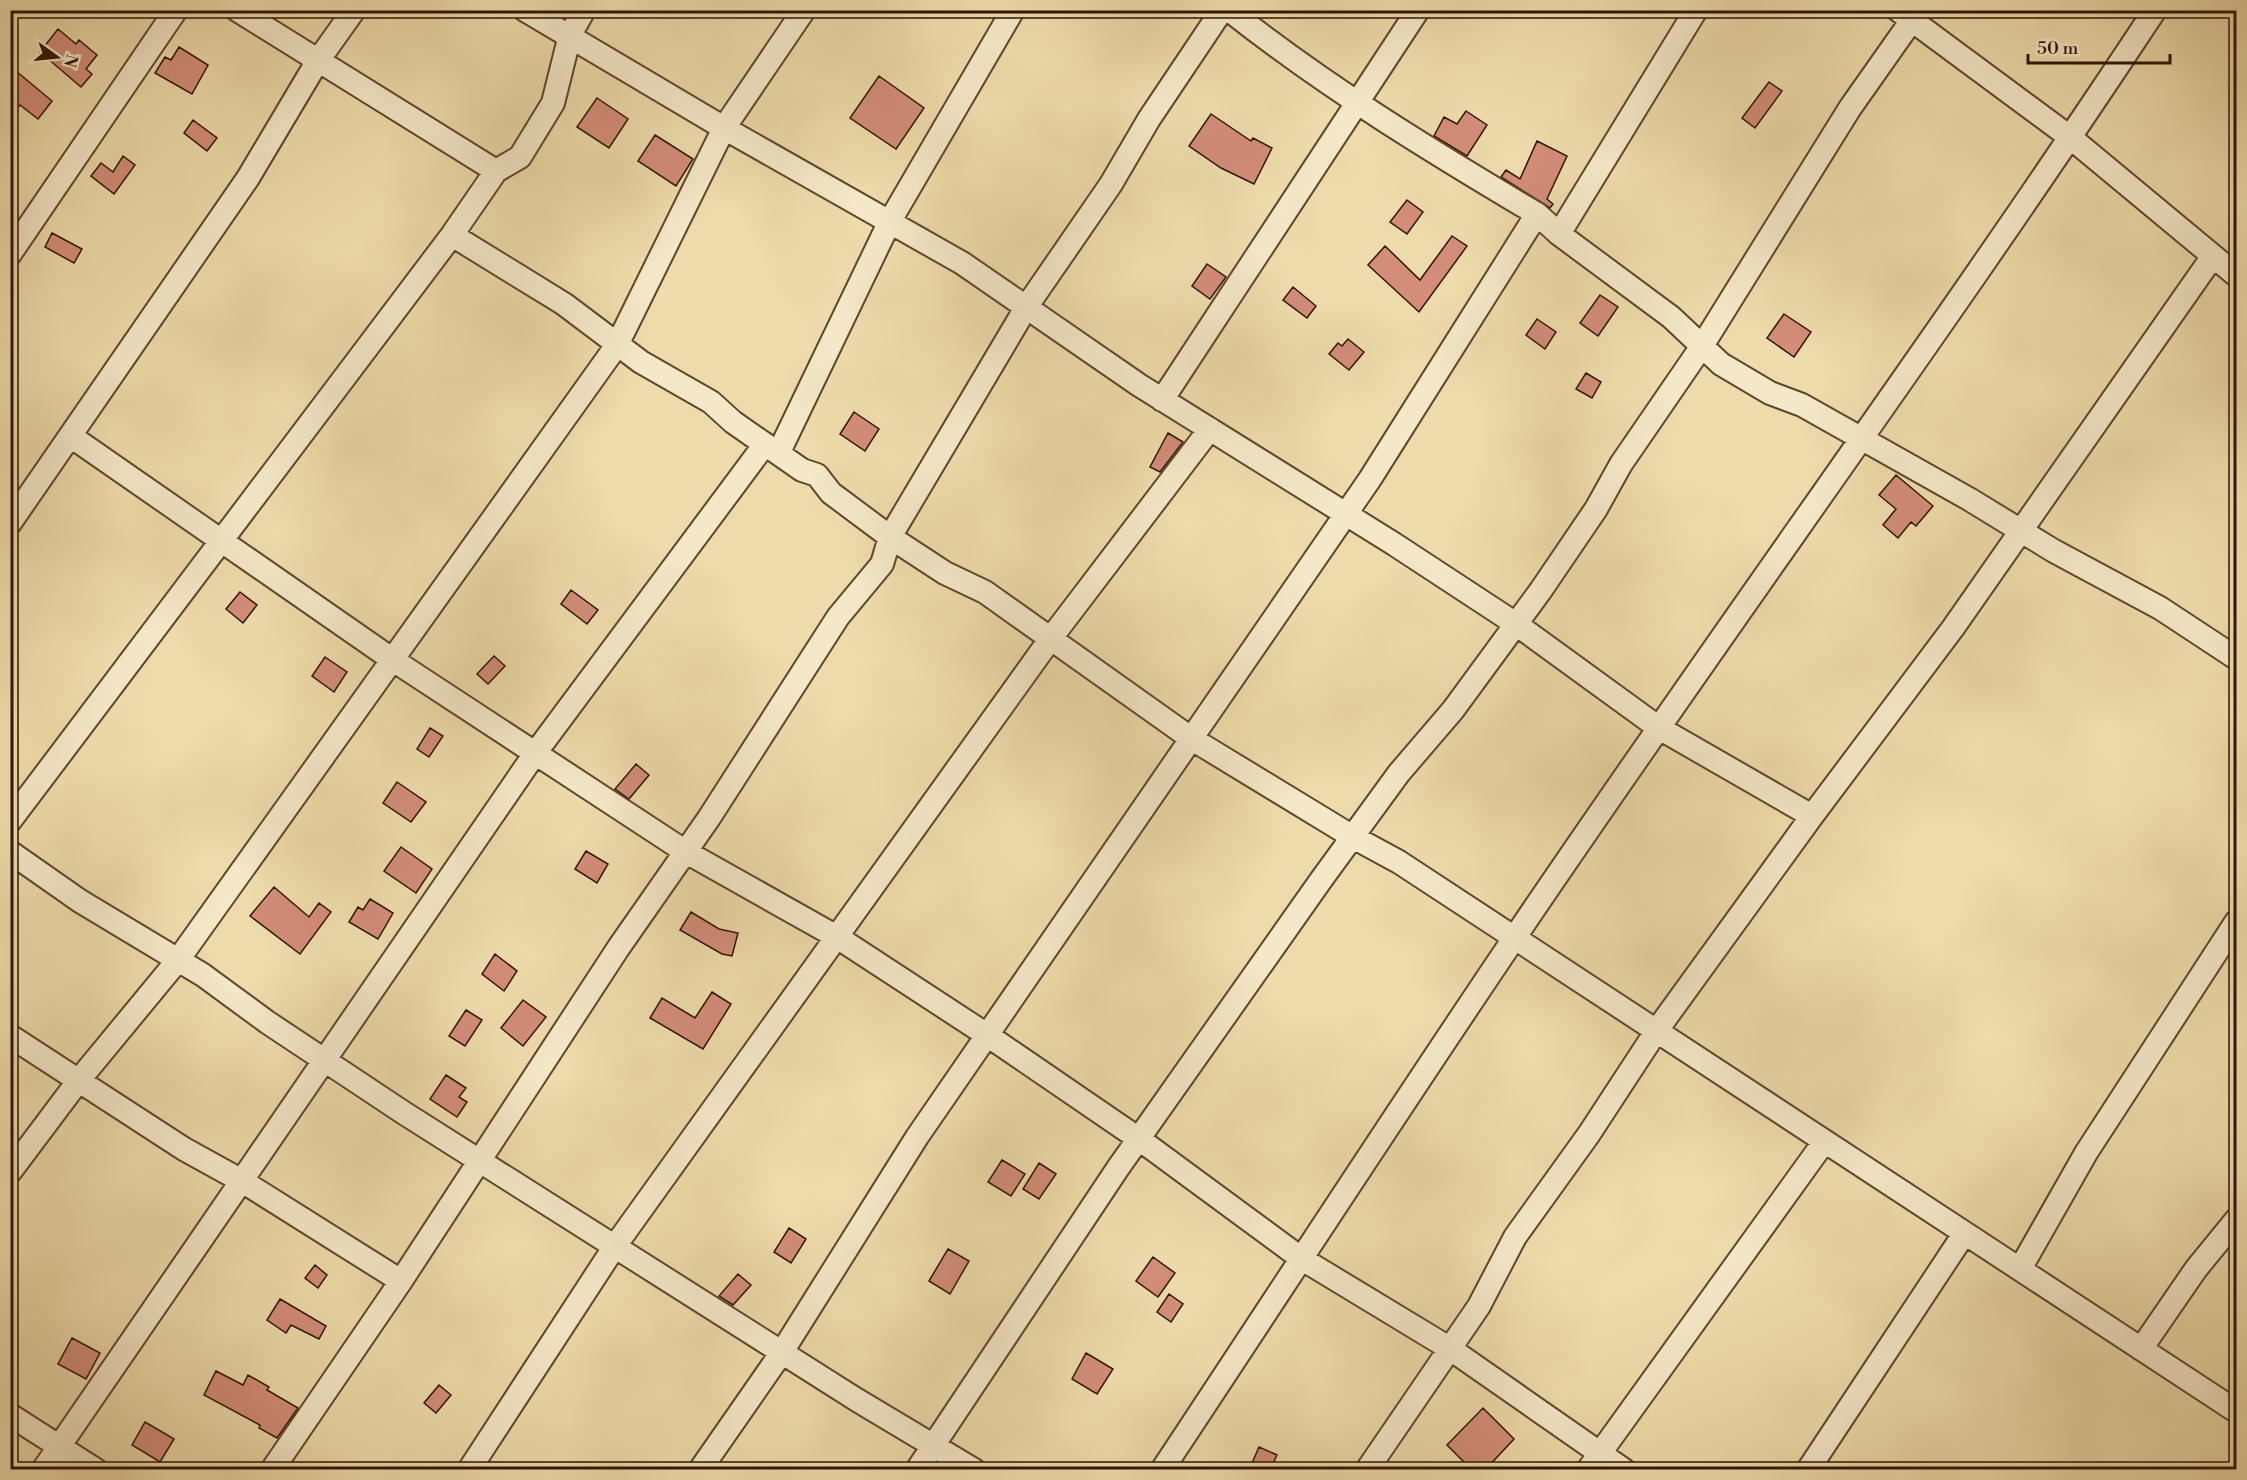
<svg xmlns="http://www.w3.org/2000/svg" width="2247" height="1480" viewBox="0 0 2247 1480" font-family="'Libre Bodoni',serif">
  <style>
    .building { fill: #d38d79; stroke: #2e1500; stroke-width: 1.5 }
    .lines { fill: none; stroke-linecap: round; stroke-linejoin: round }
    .minor-casing { stroke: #5e462b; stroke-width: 26 }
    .minor { stroke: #f4e8c8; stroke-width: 22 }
  </style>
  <rect width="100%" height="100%" fill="#eedbab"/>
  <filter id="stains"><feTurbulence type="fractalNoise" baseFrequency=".00333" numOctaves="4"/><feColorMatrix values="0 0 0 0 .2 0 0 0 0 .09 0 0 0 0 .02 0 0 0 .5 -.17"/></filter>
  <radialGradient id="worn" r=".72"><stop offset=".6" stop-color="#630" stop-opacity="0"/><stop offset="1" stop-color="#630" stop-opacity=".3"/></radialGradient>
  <!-- building -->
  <path class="building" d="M58,29L76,44L79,40L97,55L86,69L92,74L81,87L40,52Z
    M179,47L208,65L192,94L155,73L165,57L171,60Z
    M10,66L52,101L38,119L20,105L10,116Z
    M879,76L924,108L896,149L850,118Z
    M1769,82L1782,91L1755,128L1742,118Z
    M597,98L628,119L609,148L577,127Z
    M1466,111L1487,125L1467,156L1434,136L1444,117L1457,124Z
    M1211,114L1251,141L1253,138L1272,148L1254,184L1221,168L1189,146Z
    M193,120L217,138L207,151L184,133Z
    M655,135L693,159L676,186L638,161Z
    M1537,141L1567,156L1547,199L1553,204L1550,208L1501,177L1506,170L1520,179Z
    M123,156L135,165L114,194L91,176L101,163L113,172Z
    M1407,200L1423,212L1407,234L1390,222Z
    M52,233L82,249L74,263L45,247Z
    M1452,236L1467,246L1419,312L1368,265L1385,246L1420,280Z
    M1207,264L1226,277L1210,299L1192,286Z
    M1293,287L1316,306L1307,318L1283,300Z
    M1600,295L1618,307L1598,336L1580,323Z
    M1784,314L1811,332L1794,357L1767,338Z
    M1537,319L1556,332L1545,349L1526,335Z
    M1348,339L1364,352L1349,370L1329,354L1338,343L1342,346Z
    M1586,373L1601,382L1592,398L1576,389Z
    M854,412L879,429L865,451L840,434Z
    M1168,433L1183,442L1160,472L1150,467Z
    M1896,475L1933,506L1916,526L1911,522L1898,538L1883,525L1896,509L1879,495Z
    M571,590L598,610L587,624L561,604Z
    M240,592L257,605L243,623L226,609Z
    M494,656L505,666L488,684L477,674Z
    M325,657L347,672L334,692L312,676Z
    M430,728L443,736L429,757L417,749Z
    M636,764L649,775L629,799L615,789Z
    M397,782L426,802L411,822L383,803Z
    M401,847L432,869L416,893L384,871Z
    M586,851L608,864L597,883L575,869Z
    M274,887L309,917L319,903L331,912L300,954L250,916Z
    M370,899L393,913L378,939L349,922L358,907L363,910Z
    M691,912L719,929L738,933L732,956L722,954L680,930Z
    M495,954L517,971L504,991L482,974Z
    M712,992L731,1004L703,1049L650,1018L662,998L695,1018Z
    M523,1000L546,1017L523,1046L501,1028Z
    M466,1010L482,1020L465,1046L449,1036Z
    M446,1075L466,1088L459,1097L467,1102L457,1117L430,1099Z
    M1002,1160L1025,1174L1011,1196L988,1182Z
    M1039,1163L1056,1174L1039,1199L1023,1189Z
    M789,1228L806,1239L791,1263L774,1252Z
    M948,1249L969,1261L950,1294L929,1281Z
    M1153,1257L1175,1273L1158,1297L1136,1281Z
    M315,1265L327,1275L318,1288L305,1278Z
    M738,1274L751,1285L733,1305L719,1296Z
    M1169,1294L1183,1304L1171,1322L1157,1312Z
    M280,1299L326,1326L319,1339L291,1325L286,1333L267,1320Z
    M72,1338L100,1353L86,1379L58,1364Z
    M1086,1353L1113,1369L1097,1394L1072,1379Z
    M216,1371L243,1385L248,1375L269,1387L267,1390L298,1408L277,1438L259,1428L260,1425L204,1395Z
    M439,1385L451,1395L436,1413L424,1403Z
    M1483,1408L1514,1439L1485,1470H1472L1447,1445Z
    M145,1422L174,1439L160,1462L132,1445Z
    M1259,1447L1277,1455L1270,1470H1249Z"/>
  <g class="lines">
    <defs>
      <path id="minor" d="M237,10L496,171
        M525,10L724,128L962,263L1139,385L1394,544L1516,624L1659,728L1812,816
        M584,10L570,35L553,103L520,157L496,171L452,235L564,304L641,362L711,402L733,422L802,470L817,475L831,493L890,537L945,573L985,592L1192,739L1353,837L1399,862L2236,1411
        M1229,10C1326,87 1431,151 1537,214
        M1898,10L2071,138L2236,275
        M1559,234L1671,317L1721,364L1770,393L1802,405L1969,499L2054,551L2160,608L2236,658
        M10,254L176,10
        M1162,400L1418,10
        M72,437L393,660L686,852L837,937L987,1035L1139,1139L1302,1259L1449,1348L1624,1470
        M779,452L890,221L1013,10
        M10,523L248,178L317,62L354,10
        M10,821L452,235
        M10,852L80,901L203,975L267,1022L404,1113L857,1400L974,1470
        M10,1036L184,1149L242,1181L401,1281
        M10,1172L79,1080L178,960L617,345L724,128L804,10
        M2020,1269L2086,1153L2236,922
        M2141,1349L2196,1269L2236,1220
        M10,1415L96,1470
        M43,1470L536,752L765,444
        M272,1470L401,1281L619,947L709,818L838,617L882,564L890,537L1027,306L1111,184L1149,119L1222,10
        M469,1470L615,1246L1051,638L1210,429
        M700,1470L782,1352L917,1137L1370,479L1537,214L1559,234L1696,10
        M917,1470L1118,1168L1321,880L1399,773L1453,710L1541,590L1596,509L1621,464L1702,346L1850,108L1919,10
        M1162,1470C1280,1292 1396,1113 1515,937C1725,626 1948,324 2155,10
        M1367,1470L1479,1306L1515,1237L1589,1134L1657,1030L1812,816L1953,628L2213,256
        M1588,1470L1824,1142
        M1808,1470L1964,1234"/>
    </defs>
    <!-- minor casing -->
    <use href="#minor" class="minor-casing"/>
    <!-- minor -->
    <use href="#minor" class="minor"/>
  </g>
  <!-- margin -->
  <rect width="2247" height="1480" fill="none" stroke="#eedbab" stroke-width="36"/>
  <rect x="12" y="12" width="2223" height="1456" fill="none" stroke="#2e1500" stroke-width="3"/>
  <rect x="18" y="18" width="2211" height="1444" fill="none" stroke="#2e1500" stroke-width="1.5"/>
  <!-- north arrow -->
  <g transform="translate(57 57) rotate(105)" stroke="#f4e8c8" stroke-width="4.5" paint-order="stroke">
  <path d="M0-4.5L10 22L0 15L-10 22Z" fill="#2e1500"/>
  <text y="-9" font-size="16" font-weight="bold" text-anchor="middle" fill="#2e1500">N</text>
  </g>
  <!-- scale -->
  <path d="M2028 54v9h142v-9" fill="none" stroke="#2e1500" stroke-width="3"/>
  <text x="2037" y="54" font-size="18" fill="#2e1500" stroke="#f4e8c8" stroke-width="4.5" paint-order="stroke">50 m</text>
  <rect width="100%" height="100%" filter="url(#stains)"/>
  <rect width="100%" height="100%" fill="url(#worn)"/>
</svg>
